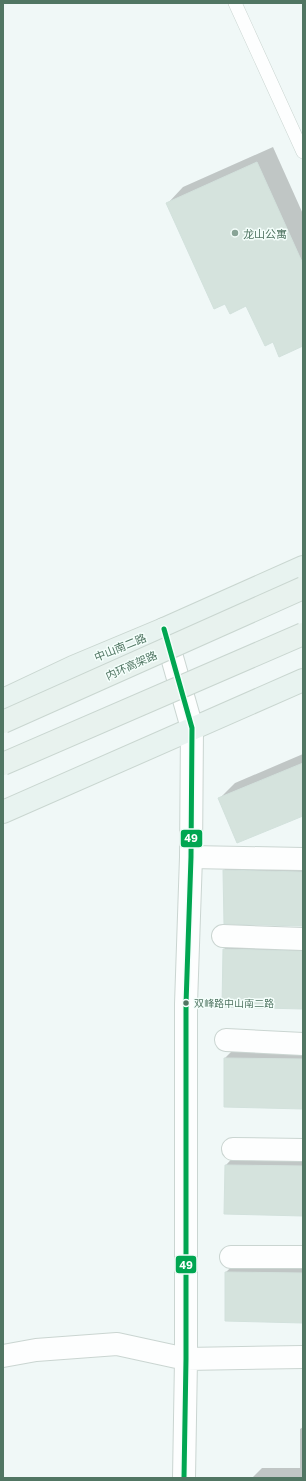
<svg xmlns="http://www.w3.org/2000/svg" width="306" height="1481" viewBox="0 0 306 1481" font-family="Commissioner,'Noto Sans SC',sans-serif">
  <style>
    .shadow { fill: #0003 }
    .building { fill: #d5e3dd; stroke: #d2e1dc }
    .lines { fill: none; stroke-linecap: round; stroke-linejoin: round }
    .service-casing { stroke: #cad5d1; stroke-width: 14 }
    .minor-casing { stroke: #cad5d1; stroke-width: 24 }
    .primary-casing { stroke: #c9d6d0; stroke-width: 24 }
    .service { stroke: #fdfefe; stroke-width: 13 }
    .minor { stroke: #fdfefe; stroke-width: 22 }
    .primary { stroke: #e8f3f0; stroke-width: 22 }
    .trunk-bridge-casing { stroke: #c9d6d0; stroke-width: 24; stroke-linecap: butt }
    .trunk-bridge { stroke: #e8f2ee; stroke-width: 22 }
    .bus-1-casing { stroke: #f4fefb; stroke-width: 8 }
    .bus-1 { stroke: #00a651; stroke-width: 5 }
    .poi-dot { fill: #89a497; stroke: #f4fefb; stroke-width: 1.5 }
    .bus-dot { fill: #517663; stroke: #f4fefb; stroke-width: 1.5 }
    .labels { text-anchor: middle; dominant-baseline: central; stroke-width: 3; stroke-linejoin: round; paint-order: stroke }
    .bus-label { font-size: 10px; fill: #517663; stroke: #f4fefb; text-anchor: start }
    .poi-label { font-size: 11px; fill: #517663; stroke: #f4fefb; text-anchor: start }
    .street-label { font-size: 11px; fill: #517663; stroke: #f4fefb }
    .line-badge { stroke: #f4fefb; stroke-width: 1.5 }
    .badge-label { font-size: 11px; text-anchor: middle; font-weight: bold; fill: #fff }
  </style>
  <rect width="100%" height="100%" fill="#f0f8f7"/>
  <!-- shadow -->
  <path class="shadow" d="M273,147L303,214V345L273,341L168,203L183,187Z
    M303,754V815L219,799L235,783Z
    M240,855L303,856V926L224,870Z
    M240,933L303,936V1008L223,1006L224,949Z
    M241,1042L303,1044V1108L225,1106V1058Z
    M241,1149L303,1150V1215L225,1213L226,1165Z
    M242,1257L303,1258V1322L226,1272Z
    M303,1427V1478H252L262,1468H300V1429Z"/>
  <!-- building -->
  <path class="building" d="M257,162L303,264V346L279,357L273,342L265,346L246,306L230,314L225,304L214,309L166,203Z
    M303,763V816L237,843L218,798Z
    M223,870L303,872V926L224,924Z
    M223,949L303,951V1009L222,1007Z
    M224,1058L303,1059V1109L224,1107Z
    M225,1165L303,1166V1216L224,1214Z
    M225,1272L303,1273V1323L225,1321Z"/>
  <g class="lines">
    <defs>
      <path id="service" d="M235,3L303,152"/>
      <path id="minor" d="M164,629L192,728L191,857L186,1004V1359L184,1478
        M191,857L303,859
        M223,936L303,939
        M226,1040L303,1044
        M233,1149L303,1150
        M231,1257H303
        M3,1356L36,1350L117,1344L186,1359L303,1357"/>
      <path id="primary" d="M3,700L73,667L164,629L303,567
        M3,812L303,680"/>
    </defs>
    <!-- service casing -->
    <use href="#service" class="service-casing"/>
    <!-- minor casing -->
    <use href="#minor" class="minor-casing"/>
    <!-- primary casing -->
    <use href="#primary" class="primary-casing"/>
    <!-- service -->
    <use href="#service" class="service"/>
    <!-- minor -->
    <use href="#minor" class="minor"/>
    <!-- primary -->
    <use href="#primary" class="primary"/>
    <defs>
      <path id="trunk-bridge" d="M3,722L303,588
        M3,764L303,634"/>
    </defs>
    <!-- trunk-bridge casing -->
    <use href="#trunk-bridge" class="trunk-bridge-casing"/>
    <!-- trunk-bridge -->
    <use href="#trunk-bridge" class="trunk-bridge"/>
    <defs>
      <path id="bus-1" d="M164,629L192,728L191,857L186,1004V1359L184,1478"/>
    </defs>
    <!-- bus-1 casing -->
    <use href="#bus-1" class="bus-1-casing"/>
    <!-- bus-1 -->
    <use href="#bus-1" class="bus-1"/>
  </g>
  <!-- markers -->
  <circle class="poi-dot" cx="235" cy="233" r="4"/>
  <circle class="bus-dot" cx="186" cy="1003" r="3.5"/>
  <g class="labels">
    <!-- bus labels -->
    <g class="bus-label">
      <text x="194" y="1003">双峰路中山南二路</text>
    </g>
    <!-- poi labels -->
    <g class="poi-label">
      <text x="243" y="233">龙山公寓</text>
    </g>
    <!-- street labels -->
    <g class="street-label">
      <text transform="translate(120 647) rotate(-22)">中山南二路</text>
      <text transform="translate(131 665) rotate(-24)">内环高架路</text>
    </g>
  </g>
  <g class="line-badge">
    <rect x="180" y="829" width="23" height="19" rx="4" fill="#00a651"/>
    <rect x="175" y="1255" width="22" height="19" rx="4" fill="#00a651"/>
  </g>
  <g class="badge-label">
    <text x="191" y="842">49</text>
    <text x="186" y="1269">49</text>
  </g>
  <!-- border -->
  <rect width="306" height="1481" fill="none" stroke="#517663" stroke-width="8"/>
</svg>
